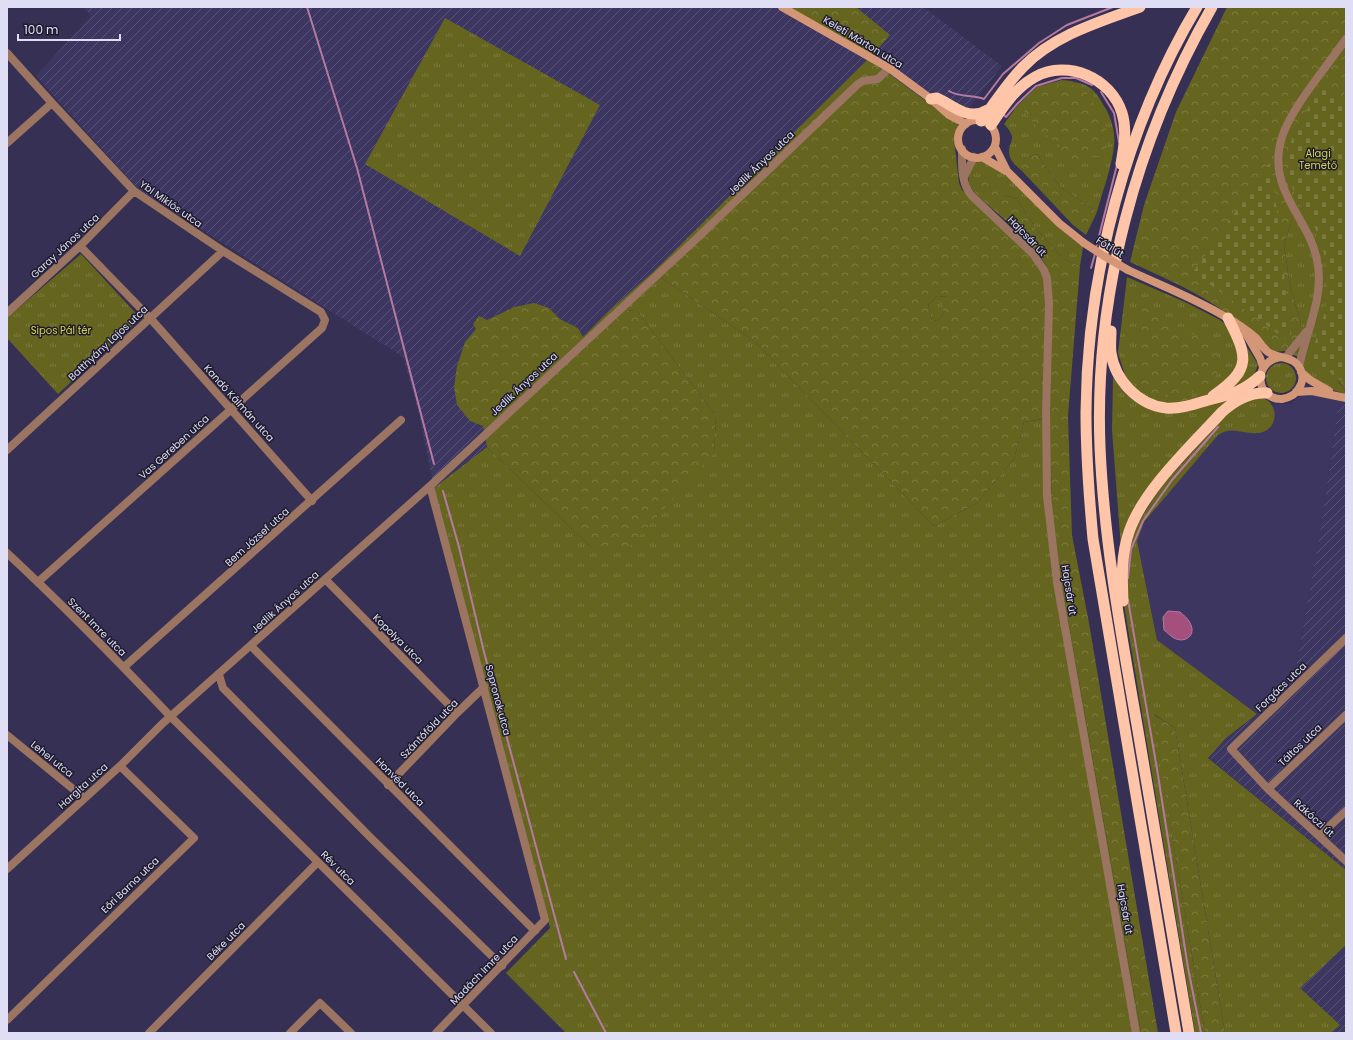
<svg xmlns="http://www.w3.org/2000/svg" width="1353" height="1040" viewBox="0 0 1353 1040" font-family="Poppins,sans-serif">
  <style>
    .built { fill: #3c3661 }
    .industrial { fill: url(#industrial-furrows) }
    .grass { fill: url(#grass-tufts) }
    .forest { fill: url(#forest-crowns); fill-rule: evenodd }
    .cemetery { fill: url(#cemetery-stones) }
    .water { fill: #a44f7d; stroke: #b67aa1 }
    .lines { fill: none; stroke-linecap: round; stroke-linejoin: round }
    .stream { stroke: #b67aa1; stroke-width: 2 }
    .minor { stroke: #9b7561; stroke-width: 8 }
    .secondary { stroke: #d39778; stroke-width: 8 }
    .trunk { stroke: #fec5a8; stroke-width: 11 }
    .secondary-bridge { stroke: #d39778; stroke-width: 8 }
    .labels { text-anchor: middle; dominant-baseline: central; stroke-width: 3; stroke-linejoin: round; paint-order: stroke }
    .street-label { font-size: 10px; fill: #e0def5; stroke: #1d1b2c }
    .park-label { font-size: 10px; fill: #d8d64f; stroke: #1d1b2c }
  </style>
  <defs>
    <pattern id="industrial-furrows" width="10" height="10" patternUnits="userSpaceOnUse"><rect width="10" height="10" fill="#3c3661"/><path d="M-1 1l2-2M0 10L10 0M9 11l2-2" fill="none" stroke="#585378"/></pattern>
    <pattern id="grass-tufts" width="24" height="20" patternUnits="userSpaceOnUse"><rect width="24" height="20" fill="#656520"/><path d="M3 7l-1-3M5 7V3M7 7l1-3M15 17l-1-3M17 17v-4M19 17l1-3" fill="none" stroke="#7b7b41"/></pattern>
    <pattern id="forest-crowns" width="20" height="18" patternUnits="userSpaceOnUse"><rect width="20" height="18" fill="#656520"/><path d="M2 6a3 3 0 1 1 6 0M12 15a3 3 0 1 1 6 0" fill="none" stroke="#7b7b41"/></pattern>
    <pattern id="cemetery-stones" width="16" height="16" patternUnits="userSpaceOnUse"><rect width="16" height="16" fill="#656520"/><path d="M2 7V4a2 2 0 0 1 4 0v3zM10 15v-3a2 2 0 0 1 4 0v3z" fill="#7b7b41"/></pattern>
  </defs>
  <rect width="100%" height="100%" fill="#353054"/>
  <!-- built -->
  <path class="built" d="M1301,395H1315L1339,400L1320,534L1293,683L1257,714L1157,640L1137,540L1144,522L1221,430L1267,406L1281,403L1290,404Z"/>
  <!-- industrial -->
  <path class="industrial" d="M83,7H923L1002,66L957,124L868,59L653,272L611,309L583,337L578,328L560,319L549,308L514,307L492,317L476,329L465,342L470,421L483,425L487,447L434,488L419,414L403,357L139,190L36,76L91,16Z
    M1339,400L1346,403V870L1208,757L1226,738L1258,714L1293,683L1320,534Z
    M1346,945V1033H1331L1340,1025L1300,988Z"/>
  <!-- grass -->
  <path class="grass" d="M445,18L600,105L520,256L365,164Z
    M1062,80C1085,83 1093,85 1104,106C1109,114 1113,124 1114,134C1117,153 1102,193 1097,212L1060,187L1037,154L1021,160L1023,172C1018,167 1012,163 1010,157C1005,141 1021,142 1004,124L1018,105L1037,87Z
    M1346,91V371L1327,364L1295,348L1301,324L1290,286L1284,245L1324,122L1337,107Z
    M979,160C1004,165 1036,207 1056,225C1065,233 1074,240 1083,247L1080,266L1064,259L1036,229L1017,199L1004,195L975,183L971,188C966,178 968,166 979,160Z
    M81,254L140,318L58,394L7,338V318Z
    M653,272L754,341L934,526L977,503L1014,459L1024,422L1050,418L1052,496L1067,613L1141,1033H566L506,973L550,928L434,488L487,447L591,547L714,453L716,416L637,311L611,309Z
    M1127,277L1185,302L1220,320L1237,333L1251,353L1258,365L1253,377L1246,383L1188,403H1159L1139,393L1126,378L1118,353Z
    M937,296L948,297L944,313L938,321L932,320L928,305Z
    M1300,358C1312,366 1344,380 1346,394C1336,391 1314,385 1308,376C1304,370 1304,364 1300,358Z
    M1266 378a15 15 0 1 1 30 0a15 15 0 1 1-30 0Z
    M1113,377C1130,405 1152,415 1184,412L1239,394L1167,467L1121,548L1112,430Z
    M1251,398C1254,398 1260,397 1263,398C1279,404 1278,427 1263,432C1248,437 1232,424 1218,435L1144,522L1137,541L1157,640L1257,714L1226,738L1208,758L1346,870V945L1300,988L1340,1025L1331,1033H1225L1175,728L1154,714L1179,878L1205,1033H1195L1123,599L1125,570L1135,528L1153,499L1166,481L1235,405Z"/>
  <!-- forest -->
  <path class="forest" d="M787,7H856L890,35L869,59L957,124L961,130L954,139L959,183L962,190L1028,252L1042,271L1046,290L1042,419L1024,422L1014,459L977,503L934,526L754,341L653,272L868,59ZM937,296L948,297L942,304L944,313L938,321L932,320L928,305Z
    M1227,7H1346V91L1337,107L1324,122L1284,245L1290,286L1301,324L1296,348L1327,364L1346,371V392L1340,383L1324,373L1320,374L1300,358L1292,354L1285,351L1271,352C1256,338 1242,323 1225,312C1196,291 1162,277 1130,262L1144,205L1176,112Z
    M1063,84C1071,85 1083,86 1088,93L1082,97L1094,103L1102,116L1108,136L1105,155L1077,160L1061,156L1059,145L1038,129L1022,108L1038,90Z
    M1037,154L1060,187L1097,212L1086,235L1073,225L1023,172L1020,160Z
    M988,176L1000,182L1004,195L1017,199L1036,229L1064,259L1080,266L1068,416L1072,535L1089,623L1158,1033H1141L1067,613L1055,531L1052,496L1049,411V273C1042,248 996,213 977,195L971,188L975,183Z
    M1143,297L1169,322L1178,335L1206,334L1222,366L1205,393L1194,387L1190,401L1175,403L1164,392L1159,401L1138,389Z
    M534,303L549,308L560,319L578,328L583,337L611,309L637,311L716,416L714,453L628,549L591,547L487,447L483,426L470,421L457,405L454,387L457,366L465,342L476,329L473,324L479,316L487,320L514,307Z
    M1153,714L1175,728L1225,1033H1205L1179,878Z"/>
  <!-- cemetery -->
  <path class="cemetery" d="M1323,86L1346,100V384L1309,357C1312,349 1316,341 1319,332C1332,296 1330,253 1311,220C1309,216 1305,212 1302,208C1294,195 1288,177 1288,162C1288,133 1308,108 1323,86Z
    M1271,161L1292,344L1193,272Z"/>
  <!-- water -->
  <path class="water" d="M1168,611L1180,612C1183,615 1188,618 1190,623C1197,635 1185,644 1174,638C1170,636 1167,632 1164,630L1163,617Z"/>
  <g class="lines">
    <!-- stream -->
    <path class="stream" d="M307,7L357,168L434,464
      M949,91C960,98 972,94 984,99L1003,74L1039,43L1067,25L1113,7
      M1101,92L1114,113L1119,142
      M1004,115L1006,117L1018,103L1036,86L1062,78H1076L1092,85
      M1096,248L1117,165
      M1091,268L1095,254
      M443,491L459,547L484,652L566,959
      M1128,578L1131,549L1143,521L1172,480L1218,427
      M1128,600L1158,775L1188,968L1201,1033
      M574,972L606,1033"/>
    <!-- minor -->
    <path class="minor" d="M7,53L52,103L134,191L223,251L321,312L325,320L322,328L38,582
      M7,143L52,103
      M962,149C962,165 961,183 971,195L1033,254L1044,270L1047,278L1049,304L1046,411L1047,496L1057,582L1136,1033
      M964,177L974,157
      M80,246L150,318L312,501
      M7,313L80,246L134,191
      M1286,357L1306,332
      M1299,367C1306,331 1325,297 1317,260C1312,234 1295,215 1285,191C1267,150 1288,118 1312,85C1323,70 1335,54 1346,39
      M7,450L223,251
      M430,486L545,920L436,1033
      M7,553C64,606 118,661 171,717L491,1033
      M325,579L457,713
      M1346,638L1231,749L1268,789L1346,861
      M251,646L535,931
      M124,667L401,420
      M219,675L223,688L370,837L502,966
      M7,735L84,798
      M388,785L457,713L484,687
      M1268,789L1346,715
      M1319,836L1346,811
      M7,869L120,766L162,724L430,486L695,240L858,84L863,81L878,79L889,68
      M7,1020L194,838L120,766
      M149,1033L318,862
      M290,1033L320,1003L351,1033"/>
    <!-- secondary -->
    <path class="secondary" d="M782,7L889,68L931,99L949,115L966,124
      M958 139a19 19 0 1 1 38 0a19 19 0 1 1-38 0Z
      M995,147L1007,171L1059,223L1084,243
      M982,157L1006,171
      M1128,270C1160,285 1194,298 1224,316C1235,322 1247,330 1256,338C1260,343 1263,348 1268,352C1280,360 1298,355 1302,374C1303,378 1302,384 1299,388C1296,394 1289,398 1282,399C1255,400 1252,361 1281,357
      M1245,332L1260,358L1263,367
      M1301,372L1310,380L1329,391
      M1296,392L1312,391L1346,398"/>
    <!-- trunk -->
    <path class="trunk" d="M931,99L937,98C951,104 964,118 981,113C984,112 987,110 990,109
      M981,121C995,103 1007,83 1023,67C1054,35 1099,22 1140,7
      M991,125C1003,107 1015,88 1035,77C1068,59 1111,78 1122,113C1127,129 1124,147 1121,164
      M1111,331C1111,338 1110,346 1111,353C1115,380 1138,405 1166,408C1179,409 1192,405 1205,401C1227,395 1242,393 1260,376
      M1213,396C1252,369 1248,357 1228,318
      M1123,601C1122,578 1121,555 1129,532C1143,490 1192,445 1222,412C1235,400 1249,392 1267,393
      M1176,1033L1093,539C1089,496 1086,454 1086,412C1087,273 1126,126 1197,7
      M1189,1033C1172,930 1154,828 1137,725C1121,633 1104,541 1100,447C1094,294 1136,140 1212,7"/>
    <!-- secondary-bridge -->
    <path class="secondary-bridge" d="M1084,243L1104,256L1128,270"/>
  </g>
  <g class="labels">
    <!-- street labels -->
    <g class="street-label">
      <text transform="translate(863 42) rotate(31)">Keleti Márton utca</text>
      <text transform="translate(761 163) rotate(-44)">Jedlik Ányos utca</text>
      <text transform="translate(171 204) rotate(35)">Ybl Miklós utca</text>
      <text transform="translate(1027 236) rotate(46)">Hajcsár út</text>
      <text transform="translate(65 246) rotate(-43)">Garay János utca</text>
      <text transform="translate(1110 247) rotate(31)">Fóti út</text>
      <text transform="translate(108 343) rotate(-43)">Batthyány Lajos utca</text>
      <text transform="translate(524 384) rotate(-43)">Jedlik Ányos utca</text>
      <text transform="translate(239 403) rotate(48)">Kandó Kálmán utca</text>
      <text transform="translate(174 447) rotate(-42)">Vas Gereben utca</text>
      <text transform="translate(257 537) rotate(-42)">Bem József utca</text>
      <text transform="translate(1069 590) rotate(81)">Hajcsár út</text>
      <text transform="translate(285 602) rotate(-42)">Jedlik Ányos utca</text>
      <text transform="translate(97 627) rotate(45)">Szent Imre utca</text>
      <text transform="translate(398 639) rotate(45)">Kopolya utca</text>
      <text transform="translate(1281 687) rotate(-44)">Forgács utca</text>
      <text transform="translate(498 700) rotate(75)">Sopronok utca</text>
      <text transform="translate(429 729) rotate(-46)">Szántóföld utca</text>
      <text transform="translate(1300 745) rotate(-44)">Táltos utca</text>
      <text transform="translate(52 759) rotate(39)">Lehel utca</text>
      <text transform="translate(400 782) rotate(45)">Honvéd utca</text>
      <text transform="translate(83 786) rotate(-42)">Hargita utca</text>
      <text transform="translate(1314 818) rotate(42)">Rákóczi út</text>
      <text transform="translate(338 868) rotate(45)">Rév utca</text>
      <text transform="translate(130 885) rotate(-44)">Eőri Barna utca</text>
      <text transform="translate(1125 909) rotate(80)">Hajcsár út</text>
      <text transform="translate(226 941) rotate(-45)">Béke utca</text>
      <text transform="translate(484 970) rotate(-46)">Madách Imre utca</text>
    </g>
    <!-- park labels -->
    <g class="park-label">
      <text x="1318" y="153">Alagi<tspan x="1318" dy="12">Temető</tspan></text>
      <text x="61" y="330">Sipos Pál tér</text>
    </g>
  </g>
  <!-- border -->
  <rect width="1353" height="1040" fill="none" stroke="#e0def5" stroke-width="16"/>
  <!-- scale -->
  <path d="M18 34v6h102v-6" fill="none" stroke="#e0def5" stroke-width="2"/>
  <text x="24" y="34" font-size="12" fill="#e0def5" stroke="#1d1b2c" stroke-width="3" paint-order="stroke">100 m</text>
</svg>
